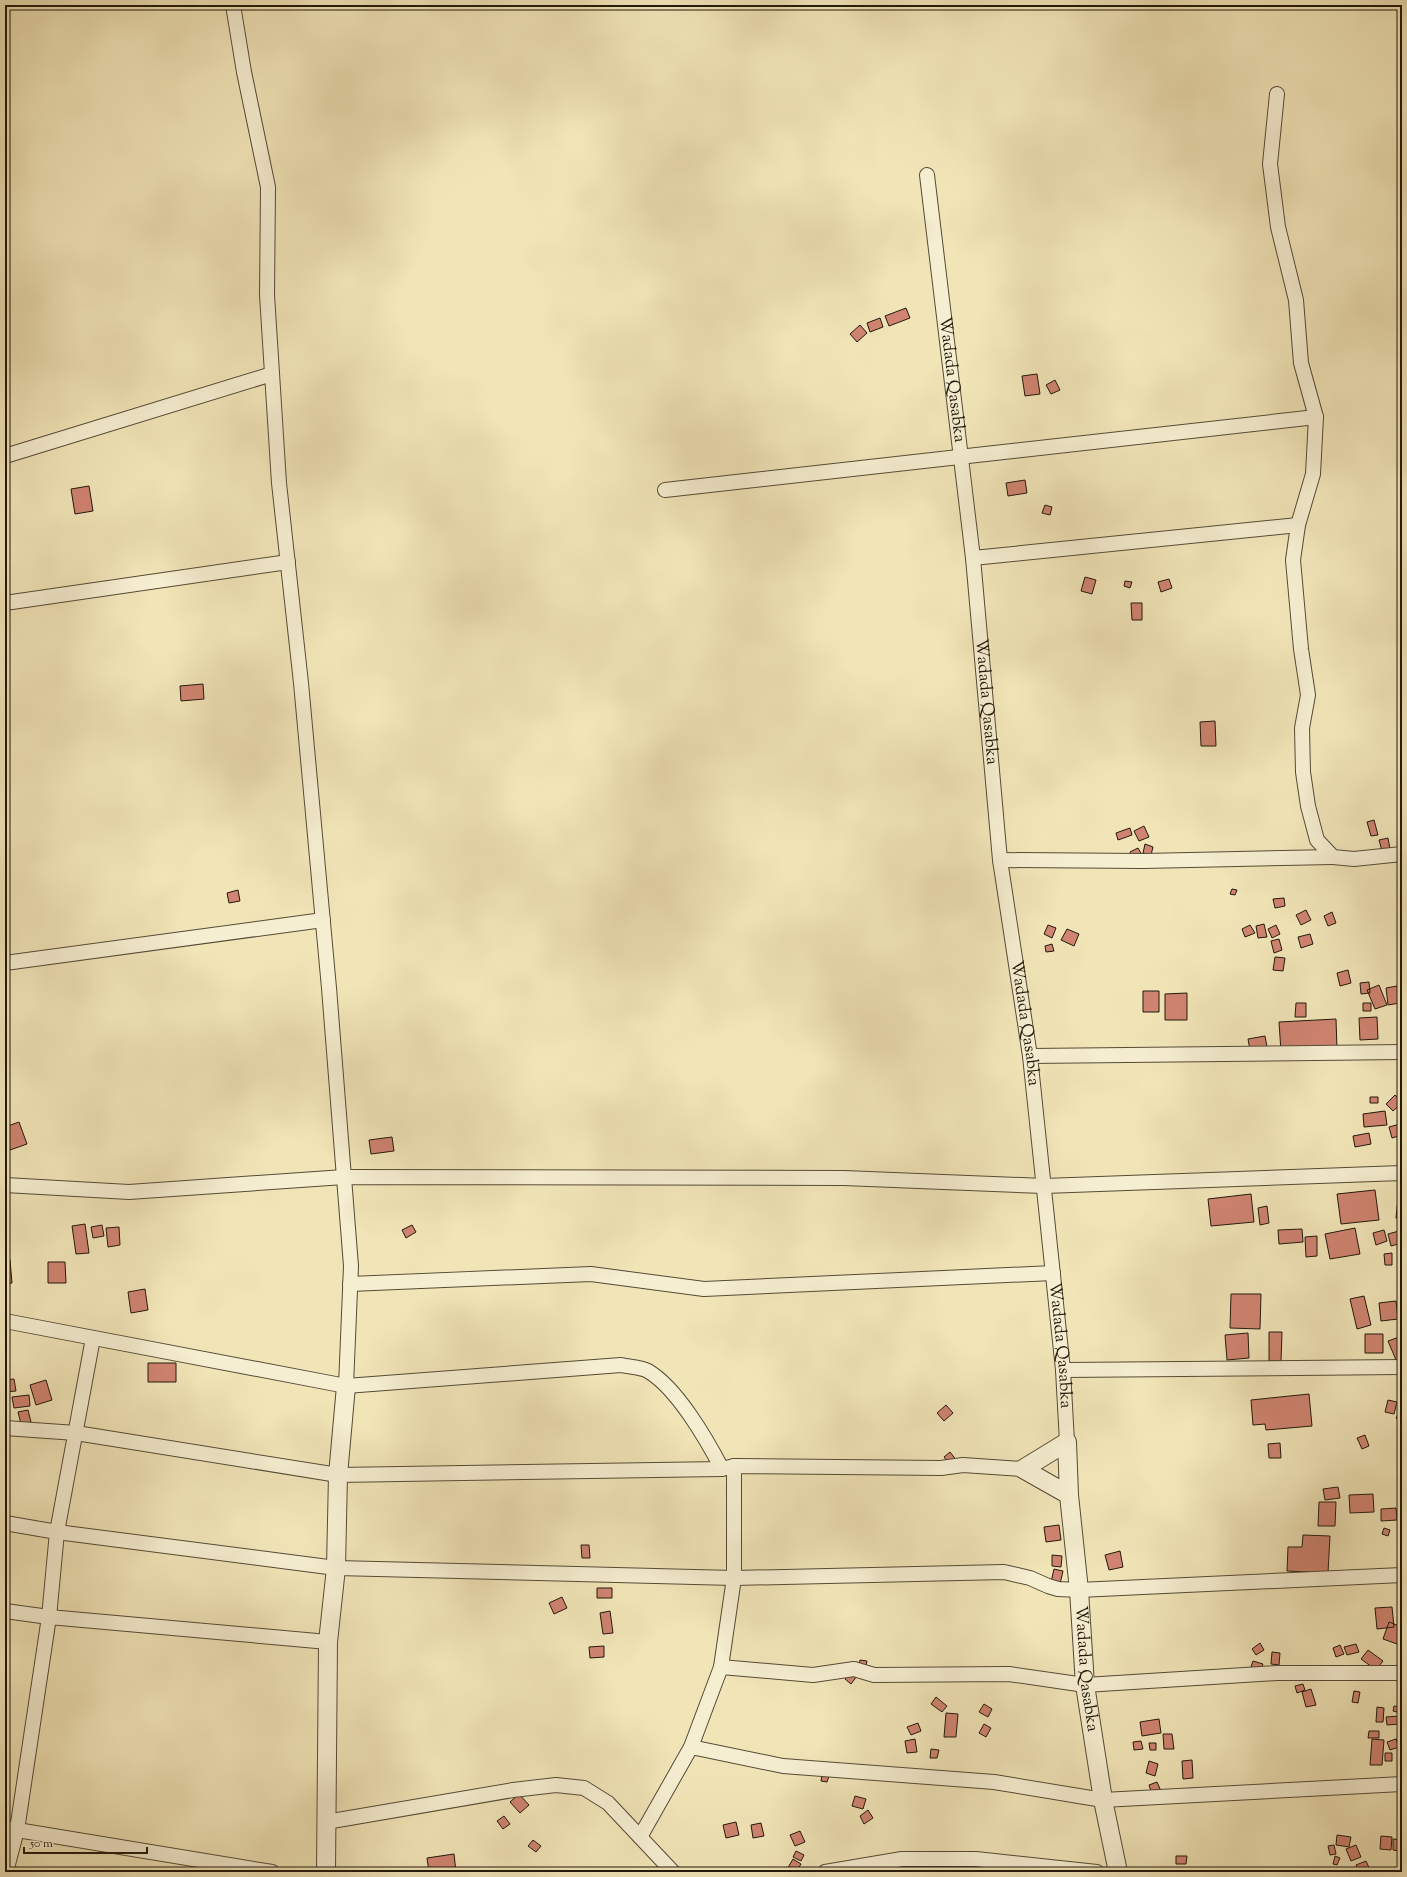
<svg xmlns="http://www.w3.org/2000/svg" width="1407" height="1877" viewBox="0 0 1407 1877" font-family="'Sorts Mill Goudy',serif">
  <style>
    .building { fill: #d08471; stroke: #21180b }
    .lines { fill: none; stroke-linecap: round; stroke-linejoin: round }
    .minor-casing { stroke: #554b36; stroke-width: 16 }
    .tertiary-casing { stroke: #554b36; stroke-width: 20 }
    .minor { stroke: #f6eed1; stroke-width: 14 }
    .tertiary { stroke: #f6eed1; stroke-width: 18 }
    .labels { text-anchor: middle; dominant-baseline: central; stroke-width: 3; stroke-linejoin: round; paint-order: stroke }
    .street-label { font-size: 17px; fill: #21180b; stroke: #f6eed1 }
  </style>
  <rect width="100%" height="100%" fill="#f1e5b8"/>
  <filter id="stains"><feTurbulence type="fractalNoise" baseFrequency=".005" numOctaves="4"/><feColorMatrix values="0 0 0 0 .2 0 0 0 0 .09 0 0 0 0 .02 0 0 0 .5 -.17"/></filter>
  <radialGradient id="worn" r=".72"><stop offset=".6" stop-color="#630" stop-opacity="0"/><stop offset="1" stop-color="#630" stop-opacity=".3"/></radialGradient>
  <!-- building -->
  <path class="building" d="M906,308L910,318L889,326L885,316Z
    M880,318L883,327L870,332L867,323Z
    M860,325L867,333L857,342L850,334Z
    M1037,374L1040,394L1025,396L1022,376Z
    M1055,380L1060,390L1051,394L1046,385Z
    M1025,480L1027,493L1008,496L1006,483Z
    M89,486L93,511L75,514L71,489Z
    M1045,505L1052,507L1050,515L1042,513Z
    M1085,577L1096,580L1092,594L1081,591Z
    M1169,579L1172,588L1161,592L1158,582Z
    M1125,581L1132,582L1130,588L1124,586Z
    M1131,603H1142V620H1132Z
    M203,684L204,699L181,701L180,686Z
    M1215,721L1216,746H1201L1200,722Z
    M1374,820L1378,835L1371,836L1367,822Z
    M1144,826L1149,837L1139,841L1134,831Z
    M1130,828L1132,835L1118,840L1116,833Z
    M1388,838L1390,849L1382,851L1379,840Z
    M1145,844L1153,847L1151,855L1143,853Z
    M1138,848L1142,855L1133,860L1130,852Z
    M1232,889L1237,890L1235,895L1230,894Z
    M238,890L240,901L229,903L227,893Z
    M1284,898L1285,906L1275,908L1273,899Z
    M1306,910L1311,920L1301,925L1296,915Z
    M1332,912L1336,923L1328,926L1324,916Z
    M1264,924L1267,937L1258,938L1256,926Z
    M1048,925L1056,928L1052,938L1044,934Z
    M1250,925L1255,933L1245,937L1242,929Z
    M1276,925L1280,934L1272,938L1268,929Z
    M1067,929L1079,934L1074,946L1061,940Z
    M1310,934L1313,944L1301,948L1298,937Z
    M1279,939L1282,950L1274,953L1271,941Z
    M1052,944L1054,951L1046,952L1045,946Z
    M1275,957L1285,958L1283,971L1273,970Z
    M1348,970L1351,983L1340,986L1337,973Z
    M1369,982L1370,993L1361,994L1360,983Z
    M1379,985L1387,1005L1375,1009L1367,990Z
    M1397,986L1400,1003L1388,1005L1386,988Z
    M1143,991H1159V1012H1143Z
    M1187,993V1020H1165V994Z
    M1296,1003H1306V1017H1295Z
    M1363,1003H1371V1011H1363Z
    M1377,1017L1378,1039L1360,1040L1359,1018Z
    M1336,1019L1337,1049L1281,1052L1279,1022Z
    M1265,1036L1267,1047L1250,1050L1248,1039Z
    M5,1062H8V1084H5Z
    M1395,1095L1402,1103L1393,1111L1386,1104Z
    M1370,1097H1378V1103H1370Z
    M1385,1111L1387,1125L1364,1127L1363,1114Z
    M19,1122L27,1144L10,1150L5,1137V1127Z
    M1400,1124L1402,1135L1392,1138L1389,1127Z
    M1369,1133L1371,1144L1355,1147L1353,1136Z
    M392,1137L394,1151L371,1154L369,1140Z
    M1375,1190L1379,1220L1341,1224L1337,1194Z
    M1251,1194L1254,1222L1211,1226L1208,1199Z
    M1398,1199L1402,1200V1218H1396Z
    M1267,1206L1269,1223L1260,1225L1258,1208Z
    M85,1224L89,1253L76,1254L72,1226Z
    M102,1225L104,1236L93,1238L91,1227Z
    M412,1225L416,1232L406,1238L402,1230Z
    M119,1227L120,1245L108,1247L106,1228Z
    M1355,1228L1360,1254L1330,1259L1325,1234Z
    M1302,1229L1303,1242L1279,1244L1278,1230Z
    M1384,1230L1387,1241L1376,1245L1373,1233Z
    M1399,1231L1402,1243L1391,1246L1388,1234Z
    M1317,1236V1256L1306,1257L1305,1237Z
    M1392,1253V1265H1385L1384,1254Z
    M10,1260L12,1283L5,1284V1261Z
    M48,1262H65L66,1283H48Z
    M145,1289L148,1310L131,1313L128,1292Z
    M1231,1294H1261L1260,1329L1230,1328Z
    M1364,1296L1371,1325L1357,1329L1350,1299Z
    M1396,1301L1398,1319L1381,1321L1379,1303Z
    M1269,1332H1282L1281,1361H1269Z
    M1248,1333L1249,1358L1227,1360L1225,1335Z
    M1365,1334H1383V1353H1365Z
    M1402,1336V1358L1396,1360L1388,1341Z
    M148,1363H176V1382H148Z
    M14,1379L16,1391L5,1392V1380Z
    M46,1380L52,1400L36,1405L30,1385Z
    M1309,1394L1312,1426L1266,1430L1265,1424L1253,1425L1251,1400Z
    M29,1395L30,1406L14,1408L12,1397Z
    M1388,1400L1397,1402L1394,1414L1385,1412Z
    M946,1405L953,1413L944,1421L937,1413Z
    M28,1410L31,1422L21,1424L18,1412Z
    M1400,1412L1402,1413V1422L1396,1418Z
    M1365,1435L1369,1446L1362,1449L1357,1438Z
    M1280,1443L1281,1458H1269L1268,1444Z
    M950,1452L957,1461L950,1465L944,1457Z
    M1338,1487L1340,1498L1325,1500L1323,1489Z
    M1373,1494L1374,1512L1350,1513L1349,1495Z
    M1319,1502H1336L1335,1526H1318Z
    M1396,1508L1397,1520L1381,1521V1509Z
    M1059,1525L1061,1540L1046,1542L1044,1527Z
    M1384,1528L1390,1530L1388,1536L1382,1534Z
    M1303,1535L1330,1536L1328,1573L1287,1571L1288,1547H1302Z
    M581,1545H589L590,1558H582Z
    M1120,1551L1123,1567L1109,1570L1105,1555Z
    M1052,1555L1062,1556L1061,1567L1052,1566Z
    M1054,1569L1063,1571L1060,1584L1051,1582Z
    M597,1588H612V1598H597Z
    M562,1597L567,1608L554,1614L549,1603Z
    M1392,1607L1394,1627L1377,1629L1375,1608Z
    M610,1611L613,1633L603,1634L600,1613Z
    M1389,1622L1402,1627L1397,1644L1383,1639Z
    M1260,1643L1264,1650L1256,1655L1252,1649Z
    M1356,1644L1359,1652L1347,1655L1344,1647Z
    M1340,1645L1344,1654L1336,1657L1333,1648Z
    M604,1646V1657L590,1658L589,1647Z
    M1368,1650L1383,1661L1376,1670L1361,1659Z
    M1272,1652L1280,1653L1279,1665L1271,1664Z
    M860,1660L867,1661L865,1670L858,1669Z
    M1253,1661L1263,1664L1260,1673L1250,1670Z
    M851,1672L857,1676L851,1684L845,1679Z
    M1303,1684L1305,1690L1297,1693L1295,1686Z
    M1311,1689L1316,1705L1306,1707L1302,1692Z
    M1354,1691L1360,1692L1358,1703L1352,1702Z
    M936,1697L947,1706L942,1712L931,1704Z
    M984,1704L992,1709L988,1717L979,1712Z
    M1394,1706L1402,1707L1401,1713L1393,1711Z
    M1377,1707L1384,1708L1383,1722H1376Z
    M946,1713L958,1714L956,1737H944Z
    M1400,1716V1724L1387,1725L1386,1717Z
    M1159,1719L1161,1733L1142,1736L1140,1722Z
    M918,1723L921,1731L911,1735L907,1727Z
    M984,1724L991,1728L986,1737L979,1733Z
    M1369,1731H1379V1738H1368Z
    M1398,1731H1402V1742H1397Z
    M1163,1734H1172L1174,1749H1164Z
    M915,1739L917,1752L907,1753L905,1741Z
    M1372,1739L1384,1740L1382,1765H1370Z
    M1396,1739L1399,1747L1390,1750L1387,1742Z
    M1141,1741L1143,1749L1134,1750L1133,1742Z
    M1149,1743H1156V1750H1150Z
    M931,1749L939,1750L937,1758H930Z
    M1385,1753H1392V1761H1385Z
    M1192,1760L1193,1778L1183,1779L1182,1761Z
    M1149,1761L1158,1764L1155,1776L1146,1773Z
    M822,1775L829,1776L827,1782L821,1781Z
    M1157,1782L1161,1791L1152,1794L1149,1785Z
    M519,1794L529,1805L520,1813L510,1802Z
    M855,1796L866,1799L863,1809L852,1806Z
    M868,1810L873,1818L864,1824L860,1816Z
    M504,1816L510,1824L503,1829L497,1821Z
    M736,1822L739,1835L726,1838L723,1825Z
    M761,1823L764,1836L753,1838L751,1825Z
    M800,1831L805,1842L795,1846L790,1835Z
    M1337,1835L1351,1837L1349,1847L1336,1845Z
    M1381,1836L1392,1837L1391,1850L1380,1849Z
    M1393,1839L1402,1840L1401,1851L1393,1850Z
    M533,1840L541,1846L536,1852L528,1846Z
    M1334,1845L1336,1854L1330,1855L1328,1846Z
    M1356,1845L1361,1857L1351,1861L1346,1849Z
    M796,1851L804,1855L801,1861L793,1857Z
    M454,1854L456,1872H429L427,1858Z
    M1176,1856H1187L1186,1864H1176Z
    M1335,1856L1340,1858L1337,1865L1333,1864Z
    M793,1859L801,1864L796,1872H788L786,1871Z
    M1366,1861L1371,1872H1359L1356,1865Z"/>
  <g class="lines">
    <defs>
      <g id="minor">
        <path d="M233,5L244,72L268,187L267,295L279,483L301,683L329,988L351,1266L346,1386"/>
        <path d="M1277,94L1270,164L1278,227L1296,300L1301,363L1316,417L1313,474L1298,525L1293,560L1301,649L1308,695L1302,728L1303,772L1308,806L1317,840L1333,857L1354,859L1402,854"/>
        <path id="s1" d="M927,175L973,558L1000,860L1030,1056L1063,1370L1067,1442"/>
        <path d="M5,456L272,374"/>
        <path d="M665,490L1316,417"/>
        <path d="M973,558L1298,525"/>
        <path d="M5,603L288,562"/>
        <path d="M1000,860L1143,861L1333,857"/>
        <path d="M5,963L323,920"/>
        <path d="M1030,1056L1402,1052"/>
        <path d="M5,1185L129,1192L344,1177L844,1178L1044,1186L1402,1173"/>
        <path d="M350,1284L591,1274L704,1289L1053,1273"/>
        <path d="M5,1321L346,1386L621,1365C629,1367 641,1367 648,1371C677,1388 707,1440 722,1469L734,1466L941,1468L963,1465L1023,1469"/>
        <path d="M1063,1370L1402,1367"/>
        <path d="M5,1428L76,1433L338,1475L722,1469"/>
        <path d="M5,1523L57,1532L336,1568L734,1578L1004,1572L1030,1578L1048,1586L1058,1589L1079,1590L1402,1575"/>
        <path d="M5,1611L49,1617L57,1532L93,1338"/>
        <path d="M721,1667L813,1675L854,1669L874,1675L1009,1674L1085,1685L1277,1673H1402"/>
        <path d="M691,1747L783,1766L994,1782L1103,1800L1402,1784"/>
        <path d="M326,1822L513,1790L556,1785L584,1788L608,1803L673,1872"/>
        <path d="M5,1828L272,1872"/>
        <path d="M640,1837L691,1747L721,1667L734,1578V1466"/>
        <path d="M6,1872L17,1830L49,1617L328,1642"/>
        <path d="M825,1872L902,1859H976L1097,1872"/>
      </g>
      <g id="tertiary">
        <path id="s2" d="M1069,1495L1023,1469L1067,1442L1069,1495L1079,1590L1085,1685L1103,1800L1118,1872"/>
        <path d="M326,1872L328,1642L336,1568L338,1475L346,1386"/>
      </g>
    </defs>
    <!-- minor casing -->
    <use href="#minor" class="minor-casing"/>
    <!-- tertiary casing -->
    <use href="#tertiary" class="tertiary-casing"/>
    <!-- minor -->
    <use href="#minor" class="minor"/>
    <!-- tertiary -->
    <use href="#tertiary" class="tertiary"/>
  </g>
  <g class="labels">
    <!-- street labels -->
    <g class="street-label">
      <text stroke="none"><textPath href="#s1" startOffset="206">Wadada Qasabka</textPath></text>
      <text stroke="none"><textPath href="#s1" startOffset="530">Wadada Qasabka</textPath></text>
      <text stroke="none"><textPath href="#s1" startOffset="854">Wadada Qasabka</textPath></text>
      <text stroke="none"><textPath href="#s1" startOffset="1178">Wadada Qasabka</textPath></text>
      <text stroke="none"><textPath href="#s2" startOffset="332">Wadada Qasabka</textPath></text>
    </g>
  </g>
  <!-- margin -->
  <rect width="1407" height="1877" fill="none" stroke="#f1e5b8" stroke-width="20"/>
  <rect x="6" y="6" width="1395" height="1865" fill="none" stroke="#21180b" stroke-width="2"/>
  <rect x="10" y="10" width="1387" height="1857" fill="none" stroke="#21180b"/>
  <!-- scale -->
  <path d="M24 1847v6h123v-6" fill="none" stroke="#21180b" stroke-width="2"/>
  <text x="30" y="1847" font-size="12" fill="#21180b" stroke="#f6eed1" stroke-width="3" paint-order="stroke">50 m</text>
  <rect width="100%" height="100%" filter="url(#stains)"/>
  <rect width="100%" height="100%" fill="url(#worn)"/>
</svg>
